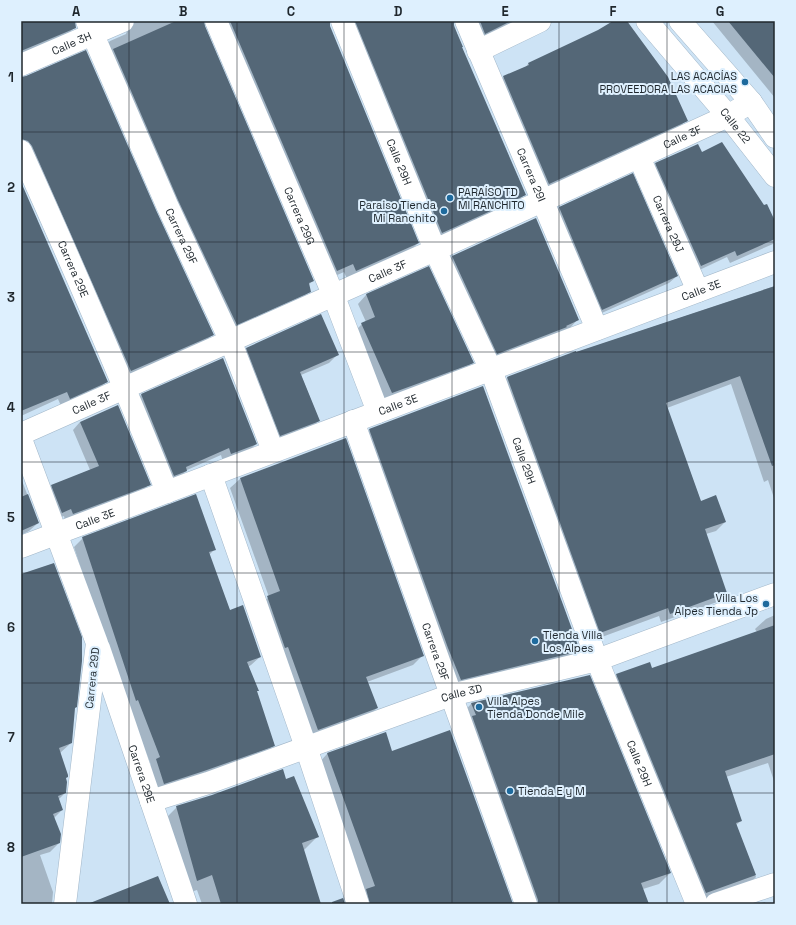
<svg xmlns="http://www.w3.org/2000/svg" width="796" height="925" viewBox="0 0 796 925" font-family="'Space Grotesk',sans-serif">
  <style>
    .shadow { fill: #0003 }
    .building { fill: #546777 }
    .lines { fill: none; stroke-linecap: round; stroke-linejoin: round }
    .street-casing { stroke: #a2b7c9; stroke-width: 23 }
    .street { stroke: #fff; stroke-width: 22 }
    .grid { fill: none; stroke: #1f272d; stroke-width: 1; stroke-opacity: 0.55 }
    .poi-dot { fill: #1e6a9d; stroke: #def0fe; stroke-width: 1.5 }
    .labels { text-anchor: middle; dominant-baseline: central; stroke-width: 4; stroke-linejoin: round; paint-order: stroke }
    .street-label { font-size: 11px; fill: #1f272d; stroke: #def0fe }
    .poi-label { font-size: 11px; fill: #1f272d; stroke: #def0fe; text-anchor: start }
    .neatline { fill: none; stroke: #1f272d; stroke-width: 1.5 }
    .grid-label { font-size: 13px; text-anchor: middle; font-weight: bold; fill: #1f272d }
  </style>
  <rect width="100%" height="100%" fill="#cde3f5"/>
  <!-- shadow -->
  <path class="shadow" d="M21,21H74L75,27L66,36L21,56Z
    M123,21H203L204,26L313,281L308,285L310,291L301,300L228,332L101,50L110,41L126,34L127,31L126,25Z
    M216,21H329V26L418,243L409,252L347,279L344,272L328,279Z
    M342,21H453L461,47L525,194L516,203L433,241Z
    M466,21H520L476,42Z
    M615,21H626L686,120L679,128L541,191L496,85L504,77L525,68L528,64L599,31Z
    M712,21H775V98Z
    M21,78L155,211L213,334L204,343L122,379L21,151Z
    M701,154L764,207L775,224V242L773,244L730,263L727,257L693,273L648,171L656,164Z
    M632,175L677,276L669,283L595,316L552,215L559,208Z
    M21,185L107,381L98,390L61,406L58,399L21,416Z
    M535,219L578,319L570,328L489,361L444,265L452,257Z
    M428,268L473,362L464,371L384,401L354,332L362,324L366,322L358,304L366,295Z
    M775,286V501L768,480L764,482L731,384L667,408L701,502L725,522L716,531L706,534L726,593L717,602L661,622L659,616L591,641L498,387L507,378L575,353Z
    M247,348L338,354L329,363L301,375L319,420L311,429L272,443L238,357Z
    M223,359L256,444L248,452L223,462L221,455L187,470L178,479L166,483L133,403L141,395Z
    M80,422L149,484L142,492L65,521L64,516L54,520L44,493L52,486L90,470L73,430Z
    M370,430L579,651L570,661L451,689L360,439Z
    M21,478L38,523L29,531L21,535Z
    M240,479L423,655L413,665L367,682L377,708L367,718L308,739L257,607L269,597L230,488Z
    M83,538L214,550L209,555L230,611L260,657L251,665L248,667L258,690L256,692L274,745L265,754L155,792L148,769L151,765L129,708L127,709L74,547Z
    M21,575L74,709L71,743L60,753L65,779V793L58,800L62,810L54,818L59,843L50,852L40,855L53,892L52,904H21Z
    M775,615V784L768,763L726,777L741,821L736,825L756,877L745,888L700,903L606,685L617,675L651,669L757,632L755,629L766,619Z
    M589,676L670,873L659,884L643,889L648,904H525L461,715L471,704Z
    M391,752L512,904H357L317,765L327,754Z
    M286,780L317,837L303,851L320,904H202L197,890L182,895L162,822L177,807Z
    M765,902L766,904H758Z"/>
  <!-- building -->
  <path class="building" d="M21,21H75L76,28L21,51Z
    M176,21H204L205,26L314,281L309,283L311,292L237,325L178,200L113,49Z
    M230,21H330V26L419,243L356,271L353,264L337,271Z
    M355,21H454V26L463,47H462L526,195L442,233Z
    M480,21H511L485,34Z
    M613,21H627L668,77L688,121L549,184L503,76L529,65L528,63L598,30Z
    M728,21H775V78Z
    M86,50L156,210L214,335L131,371L32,146L28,141L21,139V77L26,76Z
    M722,142L764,205L767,204L775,221V239L737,256L735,251L701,266L655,163L698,144L702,152Z
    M633,173L678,276L602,310L559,207Z
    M21,182L108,382L70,399L67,392L21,411Z
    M536,218L579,320L566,326L567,327L497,354L452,256Z
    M429,266L474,363L392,393L361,323L375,317L366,294Z
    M775,286V465L772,466L740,376L666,403L701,501L716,495L726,522L705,529L727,593L670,614L668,608L600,633L507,377L576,351V352Z
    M321,314L339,355L300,372L320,421L280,436L246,348Z
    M223,358L257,444L231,454L229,448L186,467L187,471L174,476L141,394Z
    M483,386L580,651L461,680L448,648L369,429Z
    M118,405L151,485L73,514L71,509L62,513L51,485L99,466L80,422Z
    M346,438L424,656L366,677L378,708L318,730L288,647L285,648L267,596L280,591L240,478Z
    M28,494L39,523L21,531V497Z
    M196,494L216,550L209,552L230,610L243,605L261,657L247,662L259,691H257L275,746L204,771L164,784L156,759L160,757L138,700L136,701L82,537Z
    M54,563L82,637V661L77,707L75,708L72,743L59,748L68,775V777L66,778L67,782L66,793L58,796L63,810L53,814L61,834L60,843L21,857V574Z
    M775,625V754L725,771L742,821L736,823L756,875L706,893L616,674L650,662L652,668Z
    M590,675L671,873L641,883L649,904H538V900L472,716L476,715L471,703Z
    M450,730L513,904H370L366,889L375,886L327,753L386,732L392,751Z
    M283,769L286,779L294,776L319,837L302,843L321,904H221L212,875L197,881L176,806L212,795Z
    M158,876L170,904H90V903Z
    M343,898L345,904H332V902Z"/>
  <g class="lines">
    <defs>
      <g id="street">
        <path id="s1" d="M87,21L167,205L230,340L273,451"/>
        <path id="s2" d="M216,21L333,294L378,412"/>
        <path id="s3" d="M342,21L435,250L491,370L597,660L697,904"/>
        <path id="s4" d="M466,21L597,329"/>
        <path id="s5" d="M647,21L728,116L775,176"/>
        <path d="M680,21L751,102L775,137"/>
        <path d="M478,51L540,21"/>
        <path id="s6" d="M21,65L123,21"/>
        <path id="s7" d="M21,151C72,264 121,377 167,492"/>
        <path id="s8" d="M639,157L698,291"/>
        <path id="s9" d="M353,421L526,904"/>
        <path id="s10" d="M21,434L435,250L728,116L751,102"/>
        <path d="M21,439L97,643L65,904"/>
        <path d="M211,475L306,747L358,904"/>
        <path id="s11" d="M21,547L775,262"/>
        <path id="s12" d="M99,648L186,904"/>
        <path id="s13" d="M151,801L208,783L451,695L597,660L775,594"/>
        <path d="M716,904L775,884"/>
      </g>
    </defs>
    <!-- street casing -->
    <use href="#street" class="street-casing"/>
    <!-- street -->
    <use href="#street" class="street"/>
  </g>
  <!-- grid -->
  <path class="grid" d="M129,21V904M237,21V904M344,21V904M452,21V904M559,21V904M667,21V904M21,132H775M21,242H775M21,352H775M21,462H775M21,573H775M21,683H775M21,793H775"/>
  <!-- markers -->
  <g class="poi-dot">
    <circle cx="745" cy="82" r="4"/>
    <circle cx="450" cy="198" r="4"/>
    <circle cx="444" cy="211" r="4"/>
    <circle cx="766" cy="604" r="4"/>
    <circle cx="535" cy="641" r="4"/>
    <circle cx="479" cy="707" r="4"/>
    <circle cx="510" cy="791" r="4"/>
  </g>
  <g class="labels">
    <!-- street labels -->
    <g class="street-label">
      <text stroke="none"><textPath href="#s6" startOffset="55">Calle 3H</textPath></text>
      <text stroke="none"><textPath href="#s5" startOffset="137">Calle 22</textPath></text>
      <text stroke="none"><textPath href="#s10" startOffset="725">Calle 3F</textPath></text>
      <text stroke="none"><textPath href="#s3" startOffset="152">Calle 29H</textPath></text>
      <text stroke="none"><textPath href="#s4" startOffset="167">Carrera 29I</textPath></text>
      <text stroke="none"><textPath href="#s2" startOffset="212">Carrera 29G</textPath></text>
      <text stroke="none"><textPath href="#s8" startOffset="73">Carrera 29J</textPath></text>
      <text stroke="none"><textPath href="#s1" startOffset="235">Carrera 29F</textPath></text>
      <text stroke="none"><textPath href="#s7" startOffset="129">Carrera 29E</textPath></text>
      <text stroke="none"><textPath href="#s10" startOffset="401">Calle 3F</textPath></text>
      <text stroke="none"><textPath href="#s11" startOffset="727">Calle 3E</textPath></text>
      <text stroke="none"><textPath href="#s10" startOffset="77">Calle 3F</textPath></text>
      <text stroke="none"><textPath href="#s11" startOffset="403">Calle 3E</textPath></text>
      <text stroke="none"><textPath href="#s3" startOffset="476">Calle 29H</textPath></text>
      <text stroke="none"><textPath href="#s11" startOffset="79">Calle 3E</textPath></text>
      <text stroke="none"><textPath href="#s9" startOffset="245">Carrera 29F</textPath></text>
      <text transform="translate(92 678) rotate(-84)">Carrera 29D</text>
      <text stroke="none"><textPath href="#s13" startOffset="329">Calle 3D</textPath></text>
      <text stroke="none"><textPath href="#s3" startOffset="800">Calle 29H</textPath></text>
      <text stroke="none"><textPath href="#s12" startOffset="133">Carrera 29E</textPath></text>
    </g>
    <!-- poi labels -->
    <g class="poi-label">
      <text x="737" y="76" text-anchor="end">LAS ACACÍAS<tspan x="737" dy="13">PROVEEDORA LAS ACACIAS</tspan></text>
      <text x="458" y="192">PARAÍSO TD<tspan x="458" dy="13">MI RANCHITO</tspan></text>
      <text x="436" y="205" text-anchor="end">Paraiso Tienda<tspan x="436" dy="13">Mi Ranchito</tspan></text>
      <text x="758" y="598" text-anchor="end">Villa Los<tspan x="758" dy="13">Alpes Tienda Jp</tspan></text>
      <text x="543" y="635">Tienda Villa<tspan x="543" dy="13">Los Alpes</tspan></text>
      <text x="487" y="701">Villa Alpes<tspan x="487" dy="13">Tienda Donde Mile</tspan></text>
      <text x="518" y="791">Tienda E y M</text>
    </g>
  </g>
  <!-- border -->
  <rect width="796" height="925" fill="none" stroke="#def0fe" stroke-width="44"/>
  <rect x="22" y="22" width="752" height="881" class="neatline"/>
  <g class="grid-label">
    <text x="76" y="16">A</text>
    <text x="183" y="16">B</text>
    <text x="291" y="16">C</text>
    <text x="398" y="16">D</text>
    <text x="505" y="16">E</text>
    <text x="613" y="16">F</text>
    <text x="720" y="16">G</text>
    <text x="11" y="82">1</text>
    <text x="11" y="192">2</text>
    <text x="11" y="302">3</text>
    <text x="11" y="412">4</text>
    <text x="11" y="522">5</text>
    <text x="11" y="632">6</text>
    <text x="11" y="742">7</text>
    <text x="11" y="852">8</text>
  </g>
</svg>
